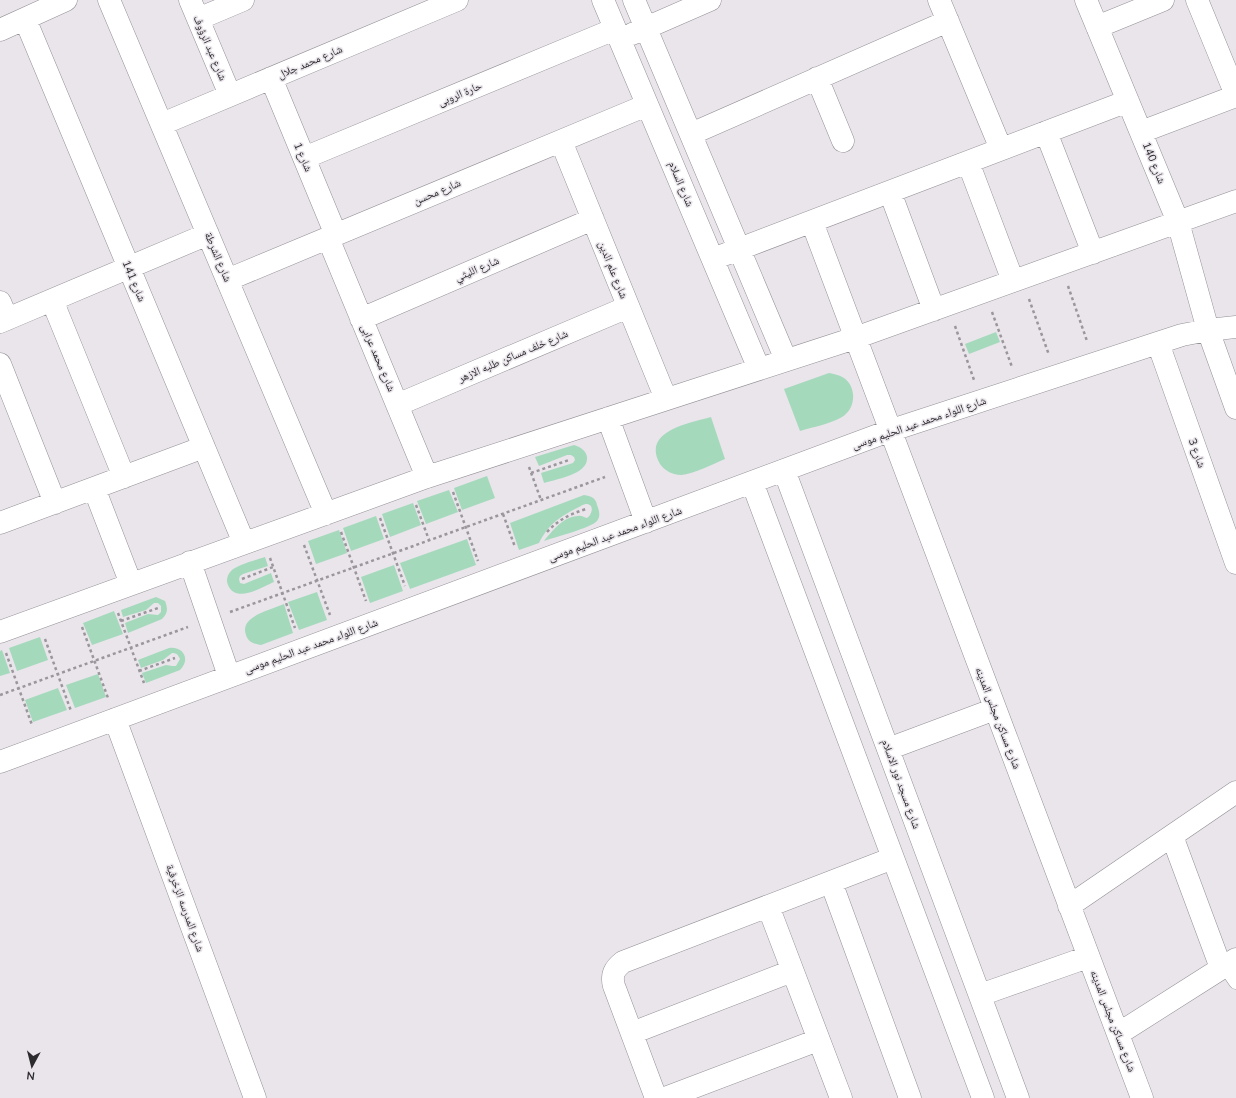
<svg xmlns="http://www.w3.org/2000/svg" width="1236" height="1098" viewBox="0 0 1236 1098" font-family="'Nunito Sans','Noto Naskh Arabic',sans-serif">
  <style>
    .green { fill: #a5d9bc }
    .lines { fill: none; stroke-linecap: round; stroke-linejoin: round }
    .lane-casing { stroke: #949096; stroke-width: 15 }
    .street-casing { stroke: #949096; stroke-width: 23 }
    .path { stroke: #9a969b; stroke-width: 2.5; stroke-dasharray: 3 3; stroke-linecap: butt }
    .lane { stroke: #fff; stroke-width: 14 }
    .street { stroke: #fff; stroke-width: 22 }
    .labels { text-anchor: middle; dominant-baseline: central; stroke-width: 3; stroke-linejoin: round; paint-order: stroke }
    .street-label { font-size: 11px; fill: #2d2b2e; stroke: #e9e5eb }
  </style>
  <rect width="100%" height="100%" fill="#e9e5eb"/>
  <!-- green -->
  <path class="green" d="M996,332L1000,342L969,354L965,344Z
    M829,373C834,374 839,375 844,378C857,387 856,409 842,417C830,424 813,427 800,431L784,389Z
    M711,417L725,459C713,464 694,474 681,475C673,475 665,471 660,464C641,431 690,423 711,417Z
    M574,445C580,447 586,450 587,457C589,474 557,479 544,483L541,473L573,463L575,460L574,457L571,455H567L539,466L535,457Z
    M487,476L495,498L462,510L454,488Z
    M449,490L458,512L426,524L417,501Z
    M584,495C591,496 596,498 597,505C599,510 601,516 597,521C591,528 555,537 544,541C552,531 564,516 578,516C582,515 584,518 587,518C592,515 595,504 586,504C583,504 578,508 575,509C557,519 549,524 539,543L519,550L510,523Z
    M413,503L421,525L390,537L382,514Z
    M376,516L384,539L351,551L343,528Z
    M339,530L347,553L316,564L308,541Z
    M467,539L476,565L410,589L400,563Z
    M265,557L268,566L243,574L240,576L239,579L240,583L244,584L271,573L274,582C262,587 236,604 228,585C226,581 227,575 231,571C237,565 256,560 265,557Z
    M394,565L403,591L370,603L361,577Z
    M317,592L327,620L299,630L288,602Z
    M156,597L165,601C168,609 168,613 162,619L128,633L125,623L148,614L158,615L161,612V606L158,603H154L146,610L123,617L121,610Z
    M284,604L293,633L261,645C254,644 248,642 246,635C239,616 271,610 284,604Z
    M114,611L123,634L92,645L83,623Z
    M40,637L48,660L17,671L9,648Z
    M169,648C183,646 191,659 180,670L146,683L142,673L166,665L172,666H176L180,659C178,655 177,653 172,653L163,660L141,668L138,660Z
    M2,650L10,673L0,676V651Z
    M98,674L106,697L75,708L66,685Z
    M58,688L67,710L33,722L25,700Z"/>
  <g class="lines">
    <defs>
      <path id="lane" d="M1225,966L1236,982"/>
      <path id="street" d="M109,0L326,514
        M190,0L230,95
        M603,0L759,369
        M634,0L786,360
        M939,0L1001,149
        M1086,0L1178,222L1208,330L1236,408
        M1197,0L1236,95
        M25,19L244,543
        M198,19L243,0
        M1097,27L1163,0
        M0,30L66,0
        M632,34L710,0
        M271,78L336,235
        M817,78L843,141
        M162,124L457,0
        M1046,132L1093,253
        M1141,132L1236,96
        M691,134L948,21
        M561,141L666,399
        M304,158L615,29
        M968,162L1013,281
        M890,192L934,310
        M812,222L1142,1098
        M328,238L427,477
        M713,259L1128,101
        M227,280L647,105
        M52,300L124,477
        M0,302L7,319
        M361,319L593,219
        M0,322L208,234
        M1158,343L1236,563
        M0,364L55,503
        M397,405L628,307
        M608,418L646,522
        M784,470L1018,1098
        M752,482L983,1098
        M94,488L131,584
        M0,523L204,447
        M190,562L229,676
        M0,632L427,477L855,338L1236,201
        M115,719L255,1098
        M888,749L995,709
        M0,762L889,431L1182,335L1208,330L1236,327
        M1172,836L1221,968
        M831,882L910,1098
        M768,906L841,1098
        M1069,906L1236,792
        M980,995L1088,957
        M632,1033L792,971
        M1118,1034L1236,959
        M656,1098L614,986C611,975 614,969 623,962L893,858
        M665,1098L818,1040"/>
    </defs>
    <!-- lane casing -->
    <use href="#lane" class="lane-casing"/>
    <!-- street casing -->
    <use href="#street" class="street-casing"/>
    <!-- path -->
    <path class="path" d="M1068,286L1087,341
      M1029,299L1049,355
      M992,312L1012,367
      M955,326L974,380
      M529,467L541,500
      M531,473L569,460
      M453,492L478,561
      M416,505L429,540
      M503,514L515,547
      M380,518L405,586
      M341,532L366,601
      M547,532C558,520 570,514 586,509
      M304,545L330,615
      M270,558L295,628
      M242,579L273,567
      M230,612L605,477
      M118,613L144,683
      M121,621L158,608
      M82,627L108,698
      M45,639L71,711
      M6,653L32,725
      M139,671L175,658
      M0,695L188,627"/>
    <!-- lane -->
    <use href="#lane" class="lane"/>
    <!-- street -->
    <use href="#street" class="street"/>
  </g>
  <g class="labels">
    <!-- street labels -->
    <g class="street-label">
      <text transform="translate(210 48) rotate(67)">شارع عبد الرؤوف</text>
      <text transform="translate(310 62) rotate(-23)">شارع محمد جلال</text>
      <text transform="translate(460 94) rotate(-23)">حارة الروبى</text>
      <text transform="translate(303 157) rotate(67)">شارع 1</text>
      <text transform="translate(1154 163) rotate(68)">شارع 140</text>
      <text transform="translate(681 184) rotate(67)">شارع السلام</text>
      <text transform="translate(437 192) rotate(-23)">شارع محسن</text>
      <text transform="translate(218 257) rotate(67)">شارع الشرطة</text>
      <text transform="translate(477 269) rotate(-23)">شارع الليثي</text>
      <text transform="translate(613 270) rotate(68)">شارع علم الدين</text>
      <text transform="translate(134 281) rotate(67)">شارع 141</text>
      <text transform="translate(513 356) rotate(-23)">شارع خلف مساكن طلبه الازهر</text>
      <text transform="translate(378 358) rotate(67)">شارع محمد عرابى</text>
      <text transform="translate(919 423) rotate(-19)">شارع اللواء محمد عبد الحليم موسى</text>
      <text transform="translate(1197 453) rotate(70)">شارع 3</text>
      <text transform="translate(615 534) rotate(-20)">شارع اللواء محمد عبد الحليم موسى</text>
      <text transform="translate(311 646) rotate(-20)">شارع اللواء محمد عبد الحليم موسى</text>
      <text transform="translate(998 718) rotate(69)">شارع مساكن مجلس المدينه</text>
      <text transform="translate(901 784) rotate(70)">شارع مسجد نور الاسلام</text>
      <text transform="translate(185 908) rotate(70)">شارع المدرسه الزخرفية</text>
      <text transform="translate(1113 1021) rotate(69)">شارع مساكن مجلس المدينه</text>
    </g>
  </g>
  <!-- north arrow -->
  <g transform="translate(32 1066) rotate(187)" stroke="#e9e5eb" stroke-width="3" paint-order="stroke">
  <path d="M0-3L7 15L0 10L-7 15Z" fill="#2d2b2e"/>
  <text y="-6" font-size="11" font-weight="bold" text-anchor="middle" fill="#2d2b2e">N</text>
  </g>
</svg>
